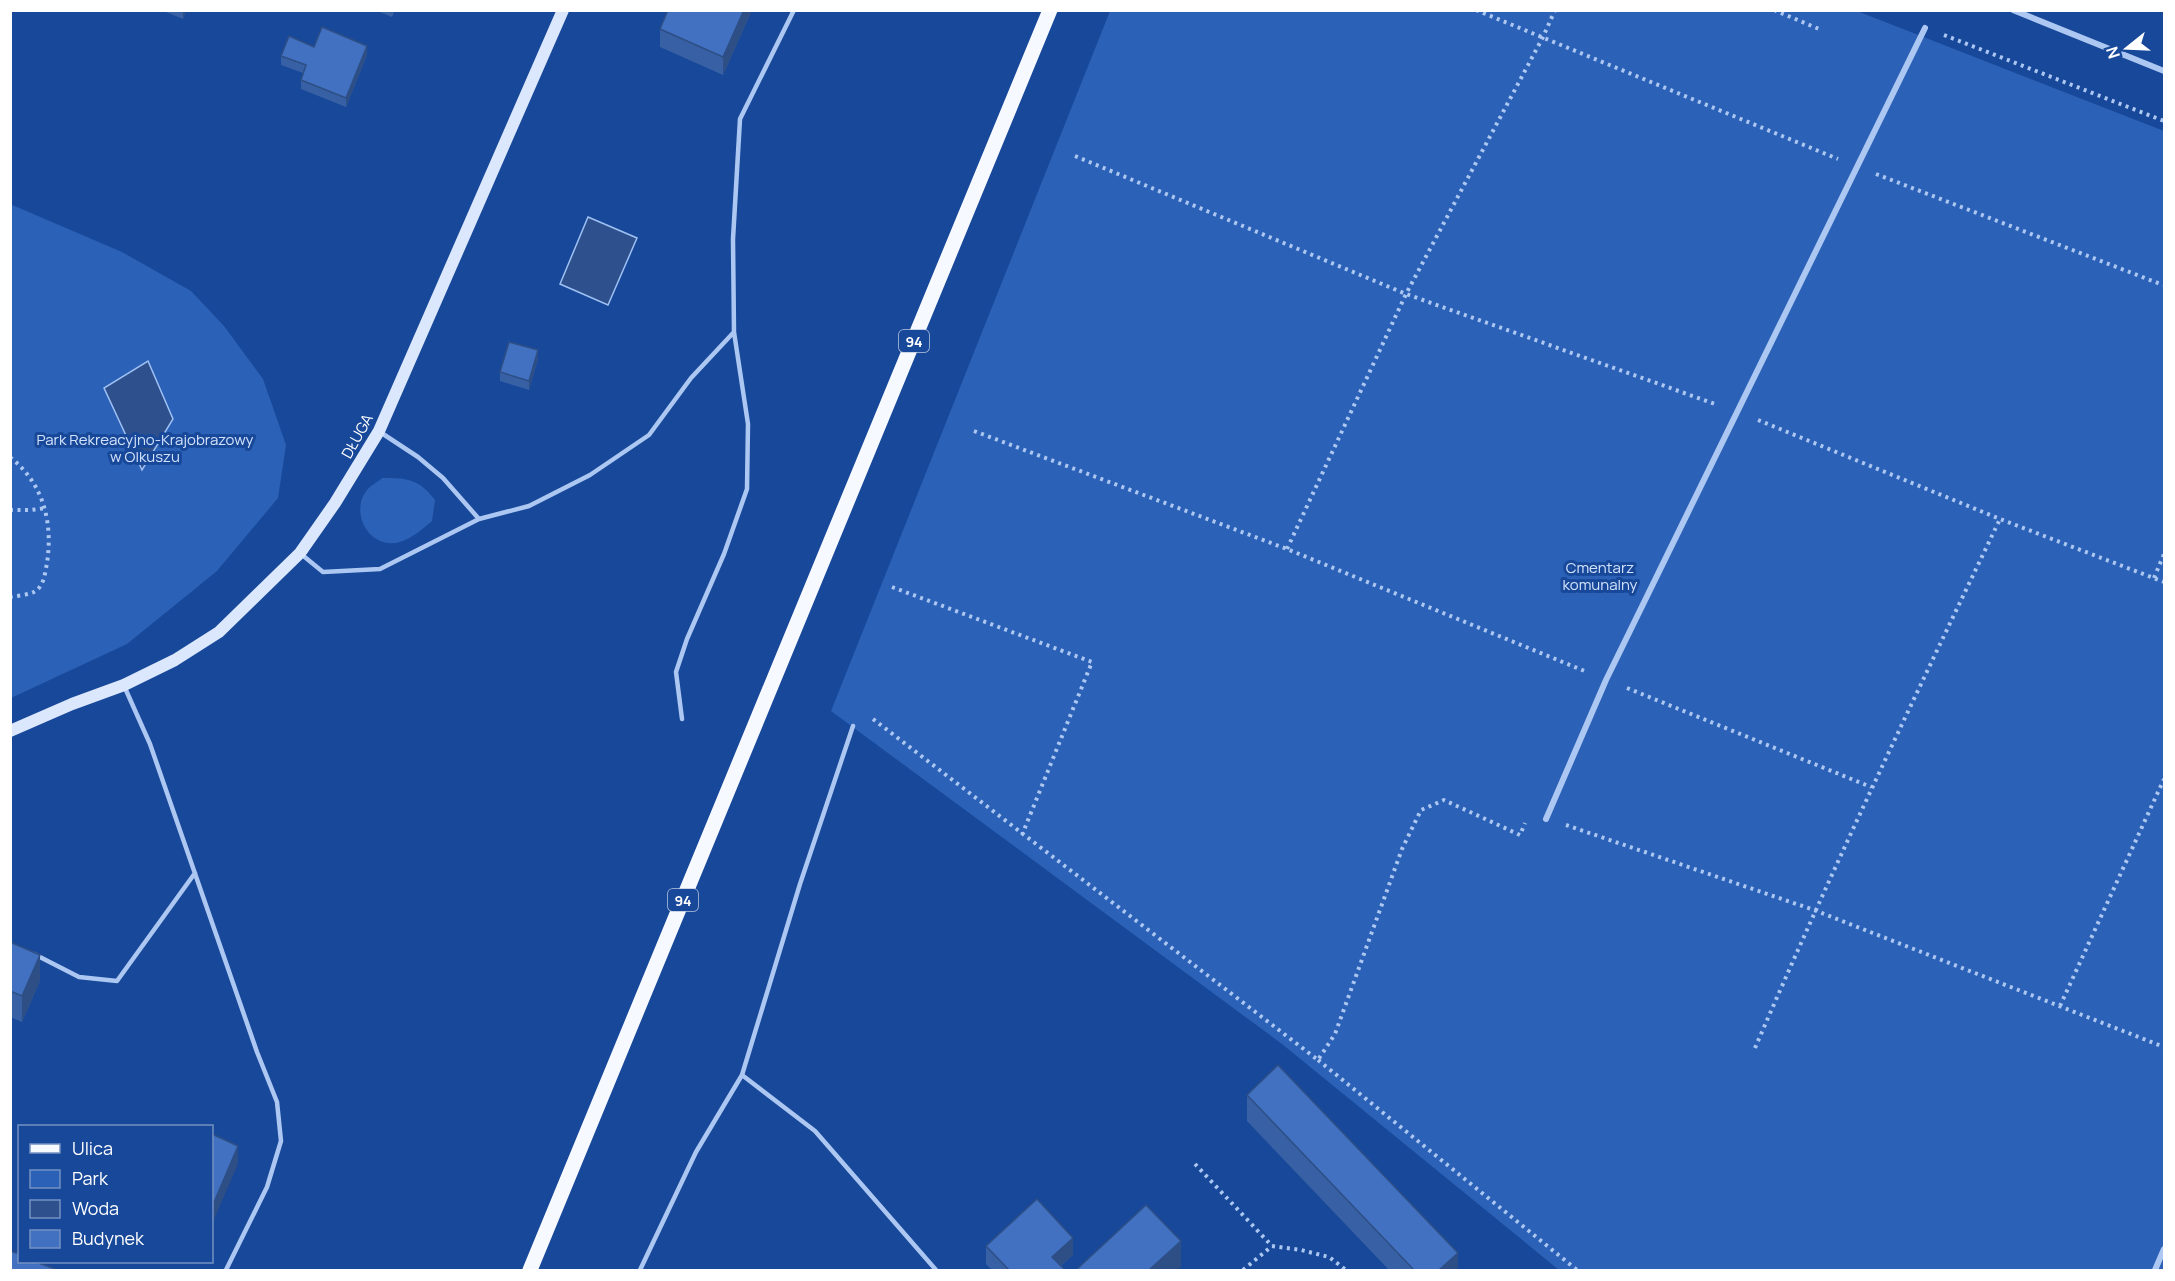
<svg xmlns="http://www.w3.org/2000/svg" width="2175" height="1281" viewBox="0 0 2175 1281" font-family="Manrope,sans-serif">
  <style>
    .green { fill: #2b61b6 }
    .water { fill: #2e518d; stroke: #9fc1f4; stroke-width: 1.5 }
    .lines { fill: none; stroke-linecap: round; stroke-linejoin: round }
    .path { stroke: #acc7f1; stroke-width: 4; stroke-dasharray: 3 4.5; stroke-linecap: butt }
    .lane { stroke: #acc7f1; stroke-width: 4.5 }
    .street { stroke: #acc7f1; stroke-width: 6 }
    .secondary { stroke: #dbe7fc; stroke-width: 12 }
    .primary { stroke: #f6f9ff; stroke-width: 15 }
    .wall { fill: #3861a5 }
    .shaded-wall { fill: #2e4f86 }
    .building { fill: #4171c0; stroke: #2e4f86; stroke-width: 1.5 }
    .labels { text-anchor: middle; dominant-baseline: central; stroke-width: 6; stroke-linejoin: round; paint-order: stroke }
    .shield { fill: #184899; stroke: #bac8e0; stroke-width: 1.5 }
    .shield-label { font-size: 14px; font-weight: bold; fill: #fff }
    .street-label { font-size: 15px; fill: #fff; stroke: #184899 }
    .park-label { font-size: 15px; fill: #d4e3fc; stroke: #184899 }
  </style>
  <rect width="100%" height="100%" fill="#184899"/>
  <!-- green -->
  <path class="green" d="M1110,11H1857L2164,131V1270H1559L1282,1044L831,711Z
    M10,204L122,252L191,291L224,326L263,379L286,445L278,498L217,571L127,644L11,698Z
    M382,478C408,478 419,479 435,500L432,521C421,530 411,540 396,543C367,547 350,511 367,490C371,485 378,482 382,478Z"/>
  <!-- water -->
  <path class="water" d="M588,217L637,238L608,305L560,284Z
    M148,361L173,419L142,470L104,388Z"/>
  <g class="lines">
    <!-- path -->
    <path class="path" d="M1476,10L1838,159
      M1774,10L1819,29
      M1944,35L2164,121
      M1075,156L1406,294L1718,405
      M1876,174L2163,285
      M1758,420L2000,519L2164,582
      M974,431L1287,549L1587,672
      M10,457C44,484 53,523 47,563C45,573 44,587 34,592C27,595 17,596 10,597
      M10,510H31L46,508
      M1287,549L1406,294L1543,37L1555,10
      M2154,578L2164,554
      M892,587L1092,662L1022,835
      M1627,688L1871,787
      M873,719L1318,1060L1335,1034L1402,849L1421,810L1444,800L1520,835L1525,823
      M1566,825L1814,910L2164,1047
      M2060,1006L2164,779
      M1755,1048C1832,869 1916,694 2000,519
      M1318,1060L1577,1270
      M1195,1164L1272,1246L1301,1250L1329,1257L1346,1270
      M1243,1270L1272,1246"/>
    <!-- lane -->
    <path class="lane" d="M380,432L418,457L443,478L479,519
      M301,554L323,572L380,569L479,519L529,506L590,475L649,435L691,378L734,332L733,239L740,119L794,10
      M125,688L150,744L257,1052L277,1102L281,1141L267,1187L226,1270
      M682,719L676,672L687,639L724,554L747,489L748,424L734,332
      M34,954L79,977L117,981L195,873
      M742,1075L815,1131L936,1270
      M640,1270L696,1152L742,1075L800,884L853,726"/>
    <!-- street -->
    <path class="street" d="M2013,10L2164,71
      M1546,819L1606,680L1925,28
      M2155,1270L2164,1249"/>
    <!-- secondary -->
    <path class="secondary" d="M10,731L72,704L124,685L175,660L219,632L300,553L335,503L379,431L563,10"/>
    <!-- primary -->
    <path class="primary" d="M530,1270L1050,10"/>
  </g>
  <!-- wall -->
  <path class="wall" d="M161,10H186L183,19Z
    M375,10H395L392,17Z
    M752,10L723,75L660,47V29Z
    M314,47L367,55L346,107L301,89V80L303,73L281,65V56Z
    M538,359L529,390L500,381V372Z
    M10,942L40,981L22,1022L10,1017Z
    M1247,1095L1458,1270H1389L1247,1121Z
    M986,1246L1073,1255L1061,1266L1065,1270H992L986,1264Z"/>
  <!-- shaded-wall -->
  <path class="shaded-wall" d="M183,10H186L183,19Z
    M744,10H752L723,75V57Z
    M367,46V55L346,107V98Z
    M538,350V359L529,390V381Z
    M40,955V981L22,1022V996Z
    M238,1146V1164L212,1224V1207Z
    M1073,1238V1255L1056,1270L1052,1257Z
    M1181,1241V1267L1177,1270H1149Z
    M1458,1253V1270H1439Z"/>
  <!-- building -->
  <path class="building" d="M668,10H744L723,57L660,29Z
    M322,27L367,46L346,98L301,80L306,65L281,56L289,36L314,47Z
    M509,342L538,350L529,381L500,372Z
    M10,942L40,955L22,996L10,991Z
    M1278,1065L1458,1253L1439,1270H1414L1247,1095Z
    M212,1134L238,1146L212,1207Z
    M1037,1199L1073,1238L1052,1257L1065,1270H1009L986,1246Z
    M1146,1205L1181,1241L1149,1270H1076Z
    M10,1251L20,1254V1262H36L58,1270H10Z"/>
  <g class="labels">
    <!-- shield labels -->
    <g class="shield">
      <rect x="899" y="330" width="30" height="22" rx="4.5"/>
      <rect x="668" y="889" width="30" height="22" rx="4.5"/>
    </g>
    <g class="shield-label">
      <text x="914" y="341">94</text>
      <text x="683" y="900">94</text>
    </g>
    <!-- street labels -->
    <g class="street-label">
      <text transform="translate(357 436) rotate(-61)">DŁUGA</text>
    </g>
    <!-- park labels -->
    <g class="park-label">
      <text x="145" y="439">Park Rekreacyjno-Krajobrazowy<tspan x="145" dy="17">w Olkuszu</tspan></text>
      <text x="1600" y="567">Cmentarz<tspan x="1600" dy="17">komunalny</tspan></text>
    </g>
  </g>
  <!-- border -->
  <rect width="2175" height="1281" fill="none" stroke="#ffffff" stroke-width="24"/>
  <!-- legend -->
  <rect x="18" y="1125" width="195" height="138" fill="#184899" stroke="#7491c2" stroke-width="1.5"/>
  <rect x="30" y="1144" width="30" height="9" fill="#f6f9ff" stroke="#7491c2" stroke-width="1.5"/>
  <text x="72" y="1155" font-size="18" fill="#ffffff">Ulica</text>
  <rect x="30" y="1170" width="30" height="18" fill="#2b61b6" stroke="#7491c2" stroke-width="1.5"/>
  <text x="72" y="1185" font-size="18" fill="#ffffff">Park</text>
  <rect x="30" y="1200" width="30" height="18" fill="#2e518d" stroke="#7491c2" stroke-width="1.5"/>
  <text x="72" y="1215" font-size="18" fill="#ffffff">Woda</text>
  <rect x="30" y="1230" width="30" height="18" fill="#4171c0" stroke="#7491c2" stroke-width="1.5"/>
  <text x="72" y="1245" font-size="18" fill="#ffffff">Budynek</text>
  <!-- north arrow -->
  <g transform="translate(2127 48) rotate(252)" stroke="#184899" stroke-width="4.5" paint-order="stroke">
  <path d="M0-4.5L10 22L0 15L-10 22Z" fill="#ffffff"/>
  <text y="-9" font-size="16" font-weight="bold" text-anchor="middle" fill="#ffffff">N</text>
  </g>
</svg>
